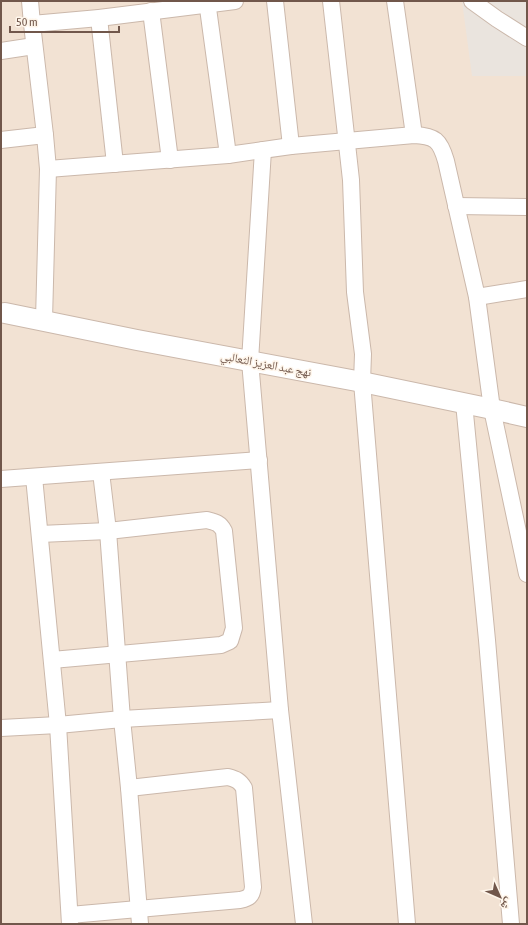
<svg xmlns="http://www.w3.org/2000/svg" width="528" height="925" font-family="'Asap Condensed','Noto Naskh Arabic',sans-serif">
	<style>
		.residential { fill: #f2e2d3 }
		.industrial { fill: #eae4de }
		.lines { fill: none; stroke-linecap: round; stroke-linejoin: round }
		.minor-casing { stroke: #cbb8ab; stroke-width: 18 }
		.tertiary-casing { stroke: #cbb8ab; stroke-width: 22 }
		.minor { stroke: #fff; stroke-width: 16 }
		.tertiary { stroke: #fff; stroke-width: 20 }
		.labels { text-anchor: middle; stroke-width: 3; stroke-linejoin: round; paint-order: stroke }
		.street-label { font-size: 12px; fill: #71574b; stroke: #fef5ea }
	</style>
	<rect width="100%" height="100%" fill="#fbf1e4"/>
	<!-- residential -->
	<polygon class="residential" points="1,1 484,1 527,75 527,924 1,924"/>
	<!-- industrial -->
	<polygon class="industrial" points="462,1 527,1 527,76 472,76"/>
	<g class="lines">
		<defs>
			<g id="minor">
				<polyline points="30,1 32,24 45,135 48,169 44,320"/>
				<polyline points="207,1 228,155"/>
				<polyline points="275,1 291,146"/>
				<polyline points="331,1 351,180 355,292 363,354 362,382 407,924"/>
				<polyline points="395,1 414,135"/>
				<polyline points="472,1 497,19 527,38"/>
				<polyline points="151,11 170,160"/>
				<polyline points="99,18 115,164"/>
				<polyline points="32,24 99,18 235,1"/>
				<polyline points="1,51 34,46"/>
				<polyline points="1,140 45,135"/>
				<polyline points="263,150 250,361 280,710 304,924"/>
				<path d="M 48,169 L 228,155 L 291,146 L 414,135 C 435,136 440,140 446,161 L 477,297 L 492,409 L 527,574"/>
				<polyline points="456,206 527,207"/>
				<polyline points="477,297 527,289"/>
				<polyline points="464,403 487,640 511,924"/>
				<polyline points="101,472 108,531 122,719 129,788 140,924"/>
				<polyline points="34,477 58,725 70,924"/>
				<polyline points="1,479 259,460"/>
				<path d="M 40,534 L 108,531 L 207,520 C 215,522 220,523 224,531 L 234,628 L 230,641 L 221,645 L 52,660"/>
				<polyline points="1,728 58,725 122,719 280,710"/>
				<path d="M 70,915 L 240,900 C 249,898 252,896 253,887 L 244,788 C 240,781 236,779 228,777 L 129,788"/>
			</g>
			<polyline id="tertiary" points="5,313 137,340 362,382 492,409 527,417"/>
		</defs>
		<!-- minor casing -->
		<use href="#minor" class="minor-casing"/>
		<!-- tertiary casing -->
		<use href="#tertiary" class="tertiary-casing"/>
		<!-- minor -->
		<use href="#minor" class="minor"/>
		<!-- tertiary -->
		<use href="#tertiary" class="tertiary"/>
	</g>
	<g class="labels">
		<!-- street labels -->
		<g class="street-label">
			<text transform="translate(266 364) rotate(11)" y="4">نهج عبد العزيز الثعالبي</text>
		</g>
	</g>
	<!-- border -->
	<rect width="528" height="925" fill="none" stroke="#71574b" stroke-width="4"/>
	<!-- north arrow -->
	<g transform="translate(500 897) rotate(135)" stroke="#fef5ea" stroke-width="3" paint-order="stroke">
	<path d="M0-3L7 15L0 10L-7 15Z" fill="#71574b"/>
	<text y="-6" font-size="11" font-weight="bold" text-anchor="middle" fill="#71574b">ش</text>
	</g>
	<!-- scale -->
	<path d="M10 26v6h109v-6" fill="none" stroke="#71574b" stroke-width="2"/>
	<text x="16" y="26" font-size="12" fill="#71574b" stroke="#fef5ea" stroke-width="3" paint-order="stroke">50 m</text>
</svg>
